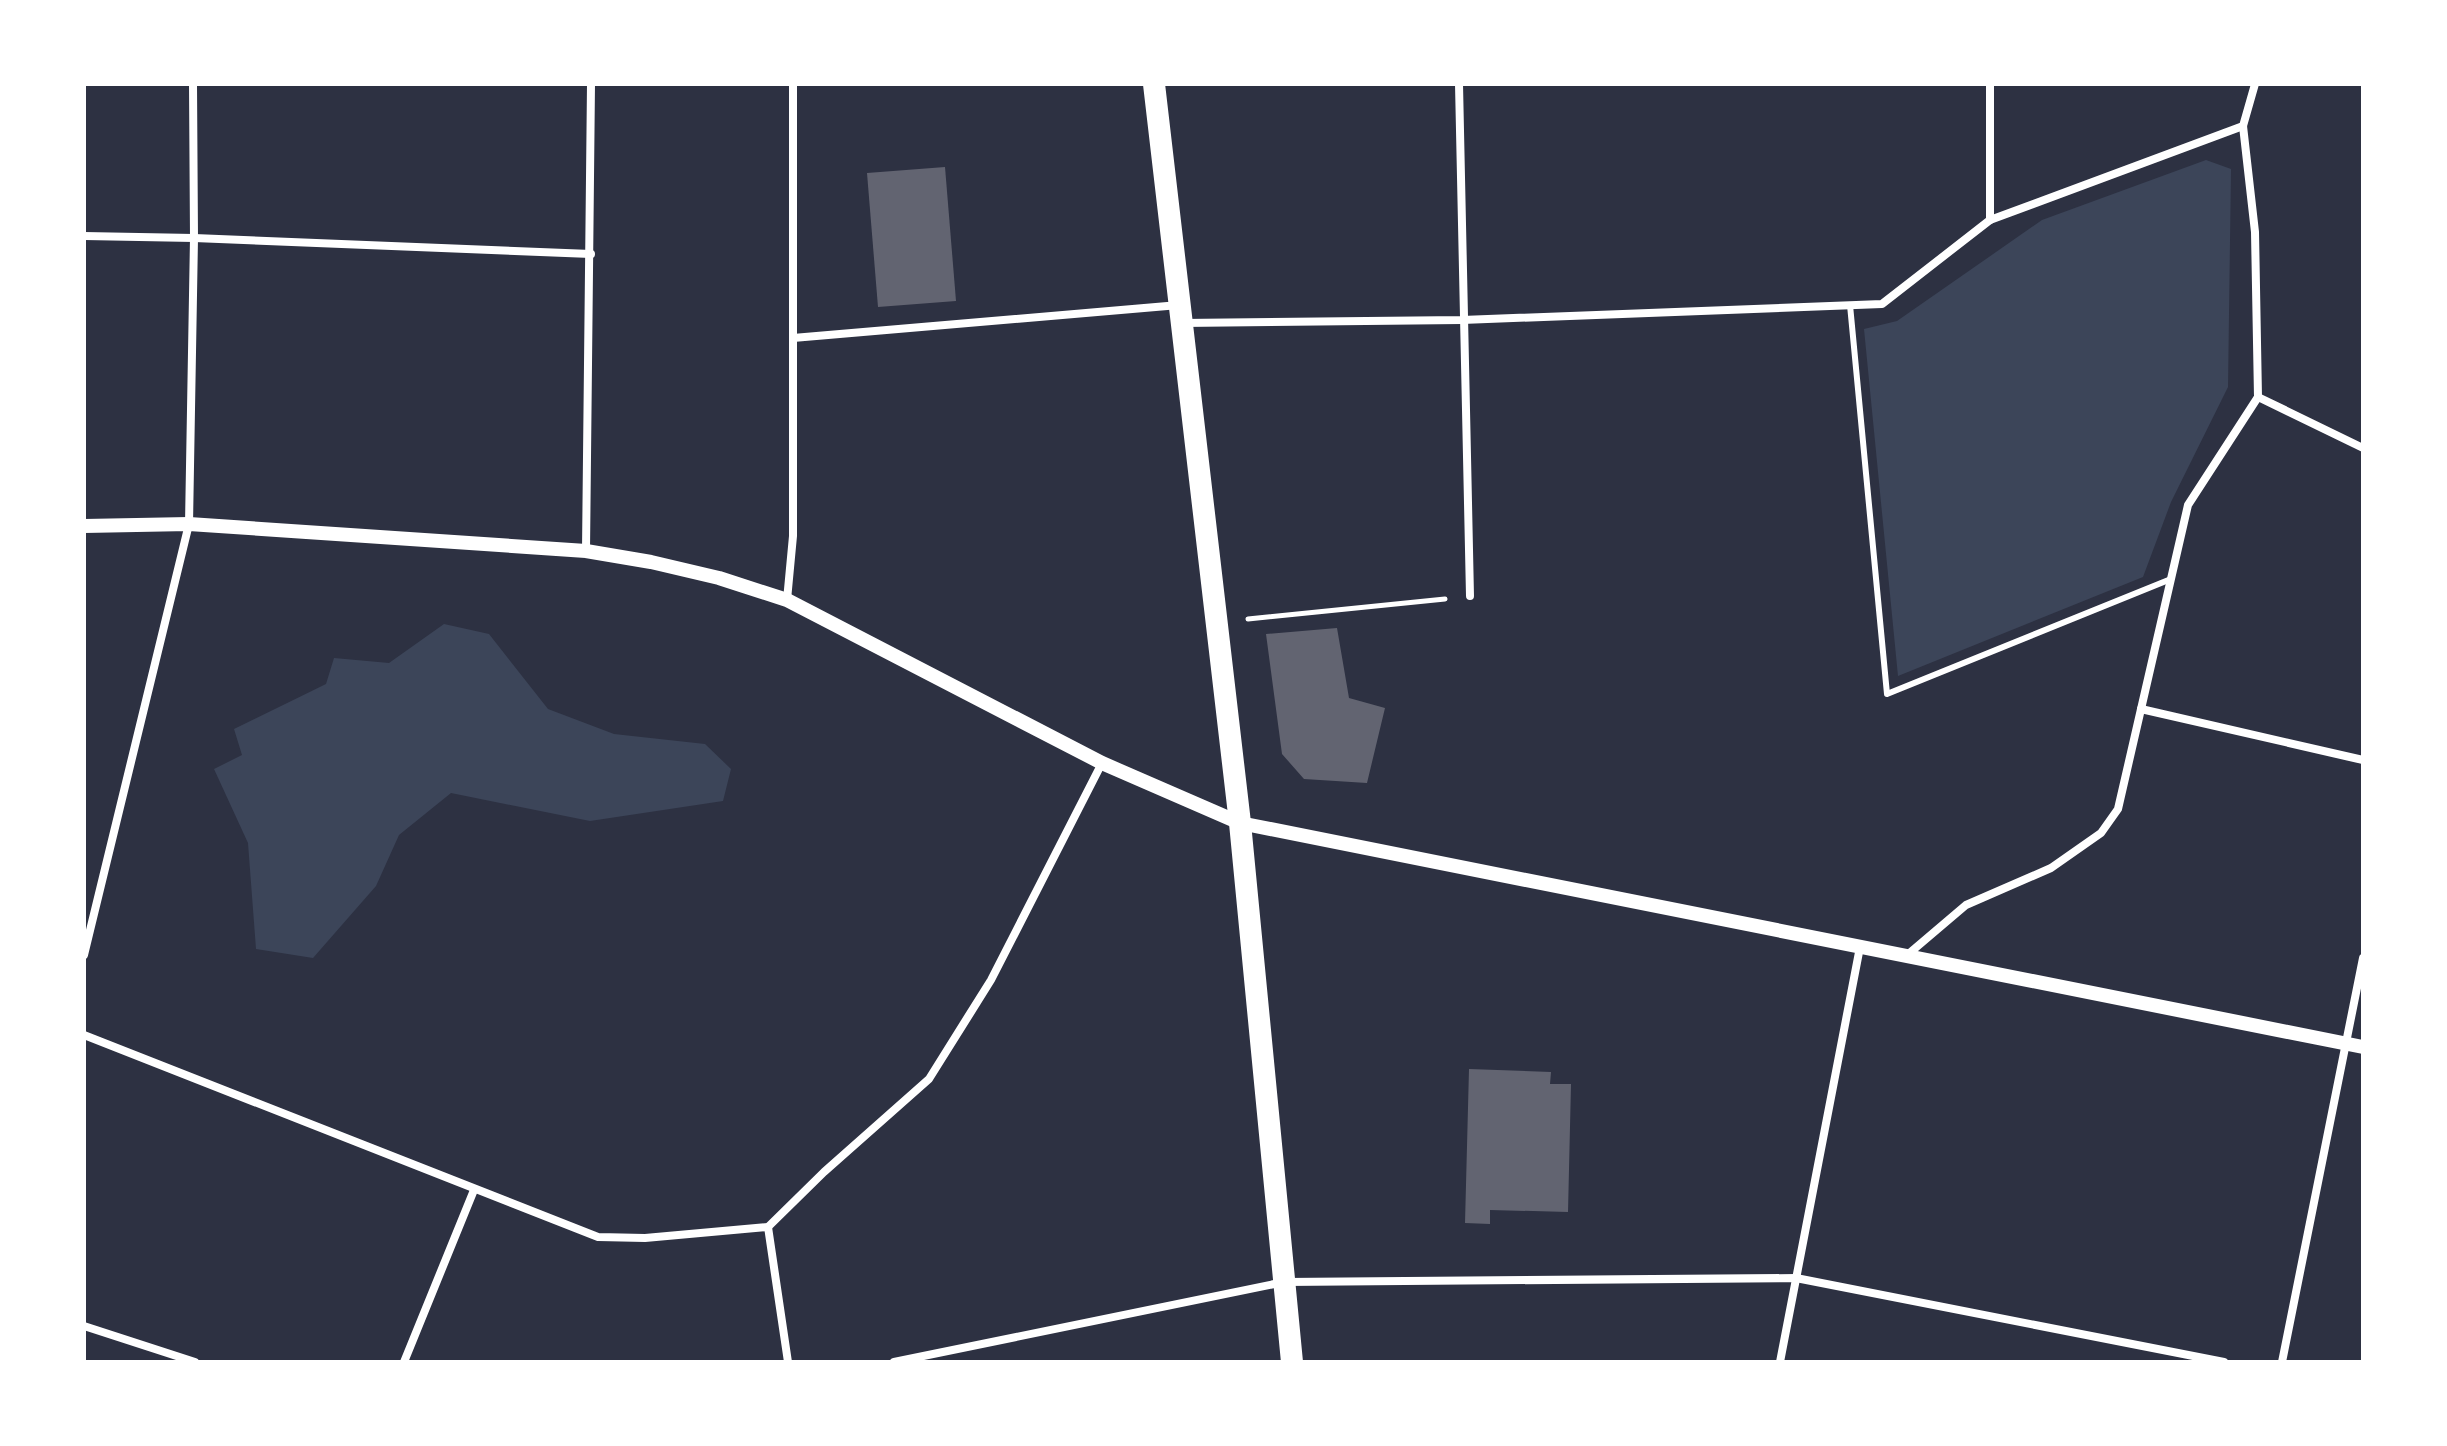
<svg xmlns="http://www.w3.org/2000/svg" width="2447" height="1446" font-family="Figtree,sans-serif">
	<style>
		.green { fill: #3c4559 }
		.building { fill: #626471 }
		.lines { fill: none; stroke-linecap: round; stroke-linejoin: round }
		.path { stroke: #fff; stroke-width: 5 }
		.service { stroke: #fff; stroke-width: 6 }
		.minor { stroke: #fff; stroke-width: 8 }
		.tertiary { stroke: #fff; stroke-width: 14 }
		.trunk { stroke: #fff; stroke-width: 22 }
	</style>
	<rect width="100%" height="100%" fill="#2d3142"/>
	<!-- green -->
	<g class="green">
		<polygon points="2206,160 2231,169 2228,387 2171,502 2143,577 1898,676 1864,329 1897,321 2042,220"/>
		<polygon points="444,624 489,634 548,709 614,734 705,744 731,769 723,801 590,821 451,793 399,835 376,886 313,958 256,949 248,843 214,769 242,755 234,729 326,684 334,658 389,663"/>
	</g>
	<!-- building -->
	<g class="building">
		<polygon points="945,167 956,301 878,307 867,173"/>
		<polygon points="1337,628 1349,698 1385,708 1367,783 1304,779 1282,754 1266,634"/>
		<polygon points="1469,1069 1551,1072 1550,1084 1571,1084 1568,1212 1490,1210 1490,1224 1465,1223"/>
	</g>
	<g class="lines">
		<!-- path -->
		<polyline class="path" points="1248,619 1445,599"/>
		<!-- service -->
		<polyline class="service" points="1850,305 1887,694 2171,579"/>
		<!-- minor -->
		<g class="minor">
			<polyline points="1459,84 1470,596"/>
			<polyline points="1990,220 1990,84"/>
			<polyline points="84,236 194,238 591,254"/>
			<polyline points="1182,323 1462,320 1882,304 1990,220 2243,126"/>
			<polyline points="793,338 1179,305"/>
			<polyline points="2258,397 2363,448"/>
			<polyline points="586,551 591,84"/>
			<polyline points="787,600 793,536 793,84"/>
			<polyline points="2141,709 2363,760"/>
			<polyline points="84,955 189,524 194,238 193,84"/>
			<polyline points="1906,956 1966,905 2051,868 2101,833 2118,809 2188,505 2258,397 2255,232 2243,126 2255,84"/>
			<polyline points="84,1035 598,1237 645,1238 768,1227 824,1172 929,1079 991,980 1102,763"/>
			<polyline points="768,1227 788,1362"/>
			<polyline points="84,1326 195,1362"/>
			<polyline points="404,1362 474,1190"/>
			<polyline points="894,1362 1284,1282 1796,1278 2224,1362"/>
			<polyline points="1780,1362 1860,947"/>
			<polyline points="2282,1362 2363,958"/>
		</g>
		<!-- tertiary -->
		<polyline class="tertiary" points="84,526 189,524 586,551 651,562 719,578 787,600 1102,763 1240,823 2363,1047"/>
		<!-- trunk -->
		<polyline class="trunk" points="1154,84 1240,823 1292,1362"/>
	</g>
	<!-- border -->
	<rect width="2447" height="1446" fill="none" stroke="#ffffff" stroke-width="172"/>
</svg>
